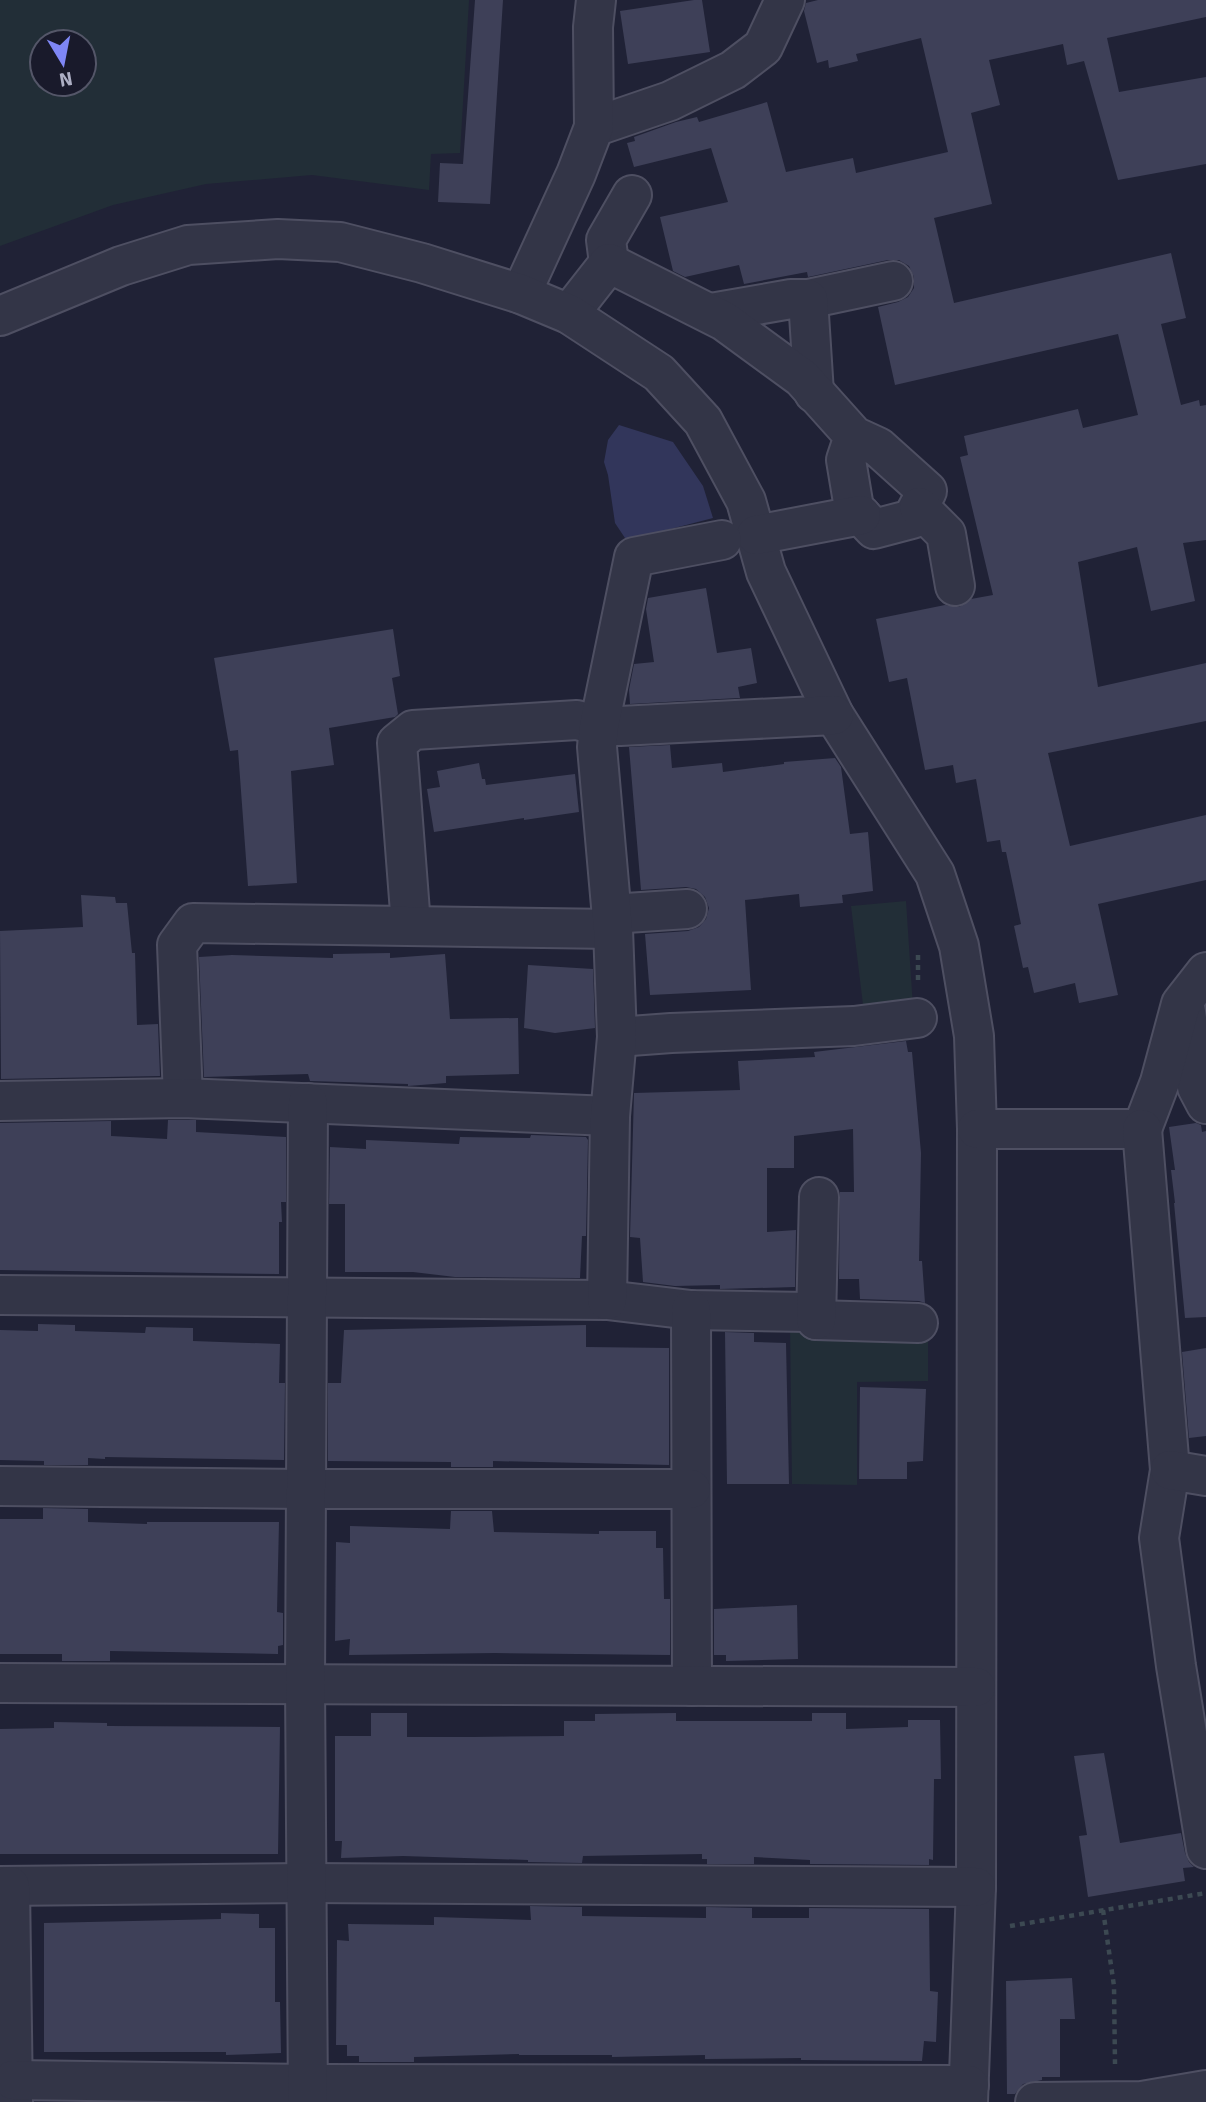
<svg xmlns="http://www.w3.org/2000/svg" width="1206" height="2102" font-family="Signika,sans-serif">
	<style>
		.green { fill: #222e37; fill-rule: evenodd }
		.water { fill: #32365b }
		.building { fill: #3e4058 }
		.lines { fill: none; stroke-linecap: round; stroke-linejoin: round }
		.minor-casing { stroke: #4e4f62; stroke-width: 42 }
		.path { stroke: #3c4952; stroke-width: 4.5; stroke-dasharray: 5 5; stroke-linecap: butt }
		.minor { stroke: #333547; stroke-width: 38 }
	</style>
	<rect width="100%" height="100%" fill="#202236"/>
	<!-- green -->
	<g class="green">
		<path d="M 0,0 L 469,0 L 460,153 L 431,154 L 429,190 L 312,175 L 206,184 L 113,205 L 0,246 ZM 84,42 L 84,84 L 42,84 L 42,42 Z"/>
		<polygon points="906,901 913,1007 864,1013 851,906"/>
		<polygon points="790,1324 928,1328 928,1381 857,1382 857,1485 792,1484"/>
	</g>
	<!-- water -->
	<polygon class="water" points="619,425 673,442 703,486 713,518 632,539 625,538 615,523 608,475 604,462 608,440"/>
	<!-- building -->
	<g class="building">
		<polygon points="475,0 503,0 490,204 438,202 440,163 463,164"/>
		<polygon points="694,0 702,0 710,52 628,64 620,11"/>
		<polygon points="818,0 1206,0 1206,17 1107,38 1119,92 1206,77 1206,164 1118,180 1084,61 1067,65 1063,44 989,60 1000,105 971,113 992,204 934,218 954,303 1171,253 1186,318 1161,324 1181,405 1199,400 1200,406 1206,405 1206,540 1183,543 1195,601 1151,611 1137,547 1078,562 1098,687 1206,663 1206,721 1048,753 1070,846 1206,815 1206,880 1098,904 1118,995 1079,1003 1075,983 1034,993 1028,967 1023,968 1014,926 1021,924 1006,852 1002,852 1000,840 987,842 976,779 956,783 953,765 925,770 907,678 889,682 876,619 945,605 959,607 971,599 993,595 960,457 968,455 964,436 1078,409 1083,428 1138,415 1118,334 895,385 878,307 898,302 908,297 914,288 914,277 909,266 899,260 888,260 808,277 807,272 744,284 739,265 685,277 673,271 660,217 728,202 711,148 634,167 627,143 635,141 634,137 676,122 697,117 699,122 767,102 786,172 853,158 856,173 948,152 921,38 856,54 858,61 829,68 828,60 817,63 804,11 806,3"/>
		<polygon points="706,588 717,653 751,648 757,683 738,687 740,698 738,698 630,704 629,690 634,664 654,662 646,609 648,598"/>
		<polygon points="393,629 400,676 392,678 398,714 395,717 329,728 334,765 291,771 297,883 248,886 238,750 230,751 214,658"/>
		<polygon points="670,745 672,768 722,763 723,772 784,764 784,762 835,758 841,767 850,834 868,832 873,891 842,895 843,903 800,907 799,894 745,900 751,990 650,995 645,934 688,931 699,927 706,919 709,908 705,897 696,889 686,887 641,890 629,747"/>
		<polygon points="479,763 482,779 485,779 486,785 575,774 579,812 524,820 524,818 434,832 427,789 440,787 437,771"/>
		<polygon points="81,895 115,897 116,903 127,903 132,953 135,953 137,1025 158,1024 160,1076 1,1079 0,931 83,927"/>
		<polygon points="390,953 390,958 445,954 450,1019 518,1018 519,1074 446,1076 446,1083 408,1086 408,1084 310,1081 308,1074 204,1077 199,957 232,955 333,958 333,954"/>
		<polygon points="528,965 593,969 595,1028 555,1033 524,1028"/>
		<polygon points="906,1041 908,1052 912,1052 921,1153 919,1261 922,1261 925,1303 919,1301 860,1299 859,1279 839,1279 840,1192 854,1192 853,1129 794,1136 794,1168 767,1168 767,1232 796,1230 795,1287 720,1289 720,1285 675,1286 643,1282 640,1238 630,1237 634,1093 740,1090 738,1061 815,1057 814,1052"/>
		<polygon points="168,1120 196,1120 196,1132 286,1137 286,1202 281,1202 282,1222 279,1222 279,1274 0,1270 0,1123 111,1121 111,1136 167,1139"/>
		<polygon points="1196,1123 1201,1125 1202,1132 1206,1131 1206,1317 1185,1318 1174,1203 1175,1203 1171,1170 1175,1170 1169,1127"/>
		<polygon points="531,1135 586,1137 588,1140 586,1236 582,1236 580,1278 455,1277 413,1272 345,1272 345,1204 329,1204 330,1147 366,1149 366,1140 459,1144 460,1137 530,1138"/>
		<polygon points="38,1324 75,1325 75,1331 145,1333 146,1327 193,1328 193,1341 280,1344 279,1383 285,1383 284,1460 105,1457 105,1459 88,1458 88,1465 44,1465 44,1461 0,1460 0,1330 38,1331"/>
		<polygon points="586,1325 586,1347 669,1348 669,1465 493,1461 493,1467 451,1467 451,1462 328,1461 328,1383 341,1383 344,1330"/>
		<polygon points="725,1332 754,1333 754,1342 786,1343 789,1484 727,1484"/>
		<polygon points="1206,1348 1206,1436 1189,1438 1182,1352"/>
		<polygon points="860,1387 926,1389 923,1461 907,1462 907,1479 859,1479"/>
		<polygon points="43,1508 88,1509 88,1522 147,1524 147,1522 279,1522 277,1612 283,1613 283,1645 278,1646 278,1654 110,1651 110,1661 62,1661 62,1654 0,1654 0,1519 43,1519"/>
		<polygon points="451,1511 492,1511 494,1532 599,1534 599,1531 656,1531 656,1548 663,1548 664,1599 670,1599 670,1655 495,1653 349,1655 350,1639 335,1641 336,1542 350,1543 350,1526 450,1529"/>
		<polygon points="797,1605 798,1659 726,1661 726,1655 714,1655 714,1609"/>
		<polygon points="371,1713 407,1713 407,1737 473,1737 564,1736 564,1721 595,1721 595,1714 676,1713 676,1721 812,1721 812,1713 846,1713 846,1729 908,1727 908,1720 940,1720 941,1779 934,1779 933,1860 929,1859 929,1865 810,1864 810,1860 754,1857 754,1864 707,1864 707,1859 702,1859 702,1854 583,1856 582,1863 528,1862 528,1860 403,1856 341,1858 342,1841 335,1841 335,1736 371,1736"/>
		<polygon points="54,1722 107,1723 107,1726 280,1727 278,1854 0,1854 0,1729 54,1728"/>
		<polygon points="1104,1753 1120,1843 1181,1833 1185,1853 1189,1862 1194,1867 1183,1868 1185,1881 1088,1897 1079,1836 1087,1835 1074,1756"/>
		<polygon points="530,1906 582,1907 582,1916 706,1918 706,1907 752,1908 752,1918 809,1918 809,1908 929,1909 930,1991 938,1992 936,2042 924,2041 922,2061 801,2060 801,2058 705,2059 705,2055 612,2057 612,2055 519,2055 519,2054 414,2057 414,2062 359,2062 359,2056 347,2056 347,2045 336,2045 337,1940 349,1941 348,1924 434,1925 434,1917 531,1920"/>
		<polygon points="221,1913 259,1914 259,1928 275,1928 275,2002 280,2002 281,2053 226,2055 226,2052 44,2052 44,1923 221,1919"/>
		<polygon points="1072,1978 1075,2019 1060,2019 1060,2077 1042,2077 1042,2080 1023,2084 1015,2094 1007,2094 1006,1981"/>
	</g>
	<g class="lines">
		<defs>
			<g id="minor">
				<polyline points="594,127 670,101 733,70 763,47 785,0"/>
				<polyline points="609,263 606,240 632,195"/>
				<polyline points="521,294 576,174 594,127 593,27 596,0"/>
				<polyline points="808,299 893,281"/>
				<polyline points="711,313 791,299 808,299 814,393"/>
				<polyline points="569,314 609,263 724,321 802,378 854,436 846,460 854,508 874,529 912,519 927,491 878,447 854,436"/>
				<polyline points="0,316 121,266 188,245 278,239 340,242 422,263 521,294 569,314 659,373 703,421 746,501 766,572 834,715 935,874 959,946 974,1036 977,1129 976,1887 968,2102"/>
				<polyline points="919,507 946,534 955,586"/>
				<polyline points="756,535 861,515"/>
				<polyline points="611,914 687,909"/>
				<polyline points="411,925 397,743 413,730 577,720 599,726 620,726 834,715"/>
				<polyline points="1186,1012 1197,1087 1206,1104"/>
				<polyline points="617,1037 671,1033 854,1026 917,1018"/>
				<polyline points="183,1098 177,945 193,923 613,929"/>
				<polyline points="0,1101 183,1098 610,1116"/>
				<polyline points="977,1129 1142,1129 1160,1082 1181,1004 1206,972"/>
				<polyline points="1142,1129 1170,1470 1159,1538 1176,1666 1206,1849"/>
				<polyline points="0,1295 607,1300 691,1310 809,1312 816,1320 918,1323"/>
				<polyline points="607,1300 610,1116 617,1037 613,929 597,747 599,726 634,557 722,540"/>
				<polyline points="691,1310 692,1686"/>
				<polyline points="816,1320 819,1197"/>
				<polyline points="1170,1470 1206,1476"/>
				<polyline points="0,1486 306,1489 691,1489"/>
				<polyline points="0,1683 976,1687"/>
				<polyline points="0,1886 307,1883 976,1887"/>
				<polyline points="10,1886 13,2102"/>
				<polyline points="13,2080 309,2084 969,2085"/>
				<polyline points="308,2102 305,1683 308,1103"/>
				<polyline points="1035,2102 1142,2101 1206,2090"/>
			</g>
		</defs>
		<!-- minor casing -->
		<use href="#minor" class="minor-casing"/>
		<!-- path -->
		<g class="path">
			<polyline points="918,980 918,950"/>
			<polyline points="1103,1910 1114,1986 1115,2064"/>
			<polyline points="1010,1926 1206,1893"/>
		</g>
		<!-- minor -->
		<use href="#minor" class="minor"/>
	</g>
	<!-- north arrow -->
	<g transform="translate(63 63) rotate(170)"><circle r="33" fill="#191a2b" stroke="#545668" stroke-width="2"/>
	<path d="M0-5L12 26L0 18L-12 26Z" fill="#7f87f6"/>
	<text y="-10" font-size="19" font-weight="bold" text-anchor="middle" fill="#adafc4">N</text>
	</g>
</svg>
